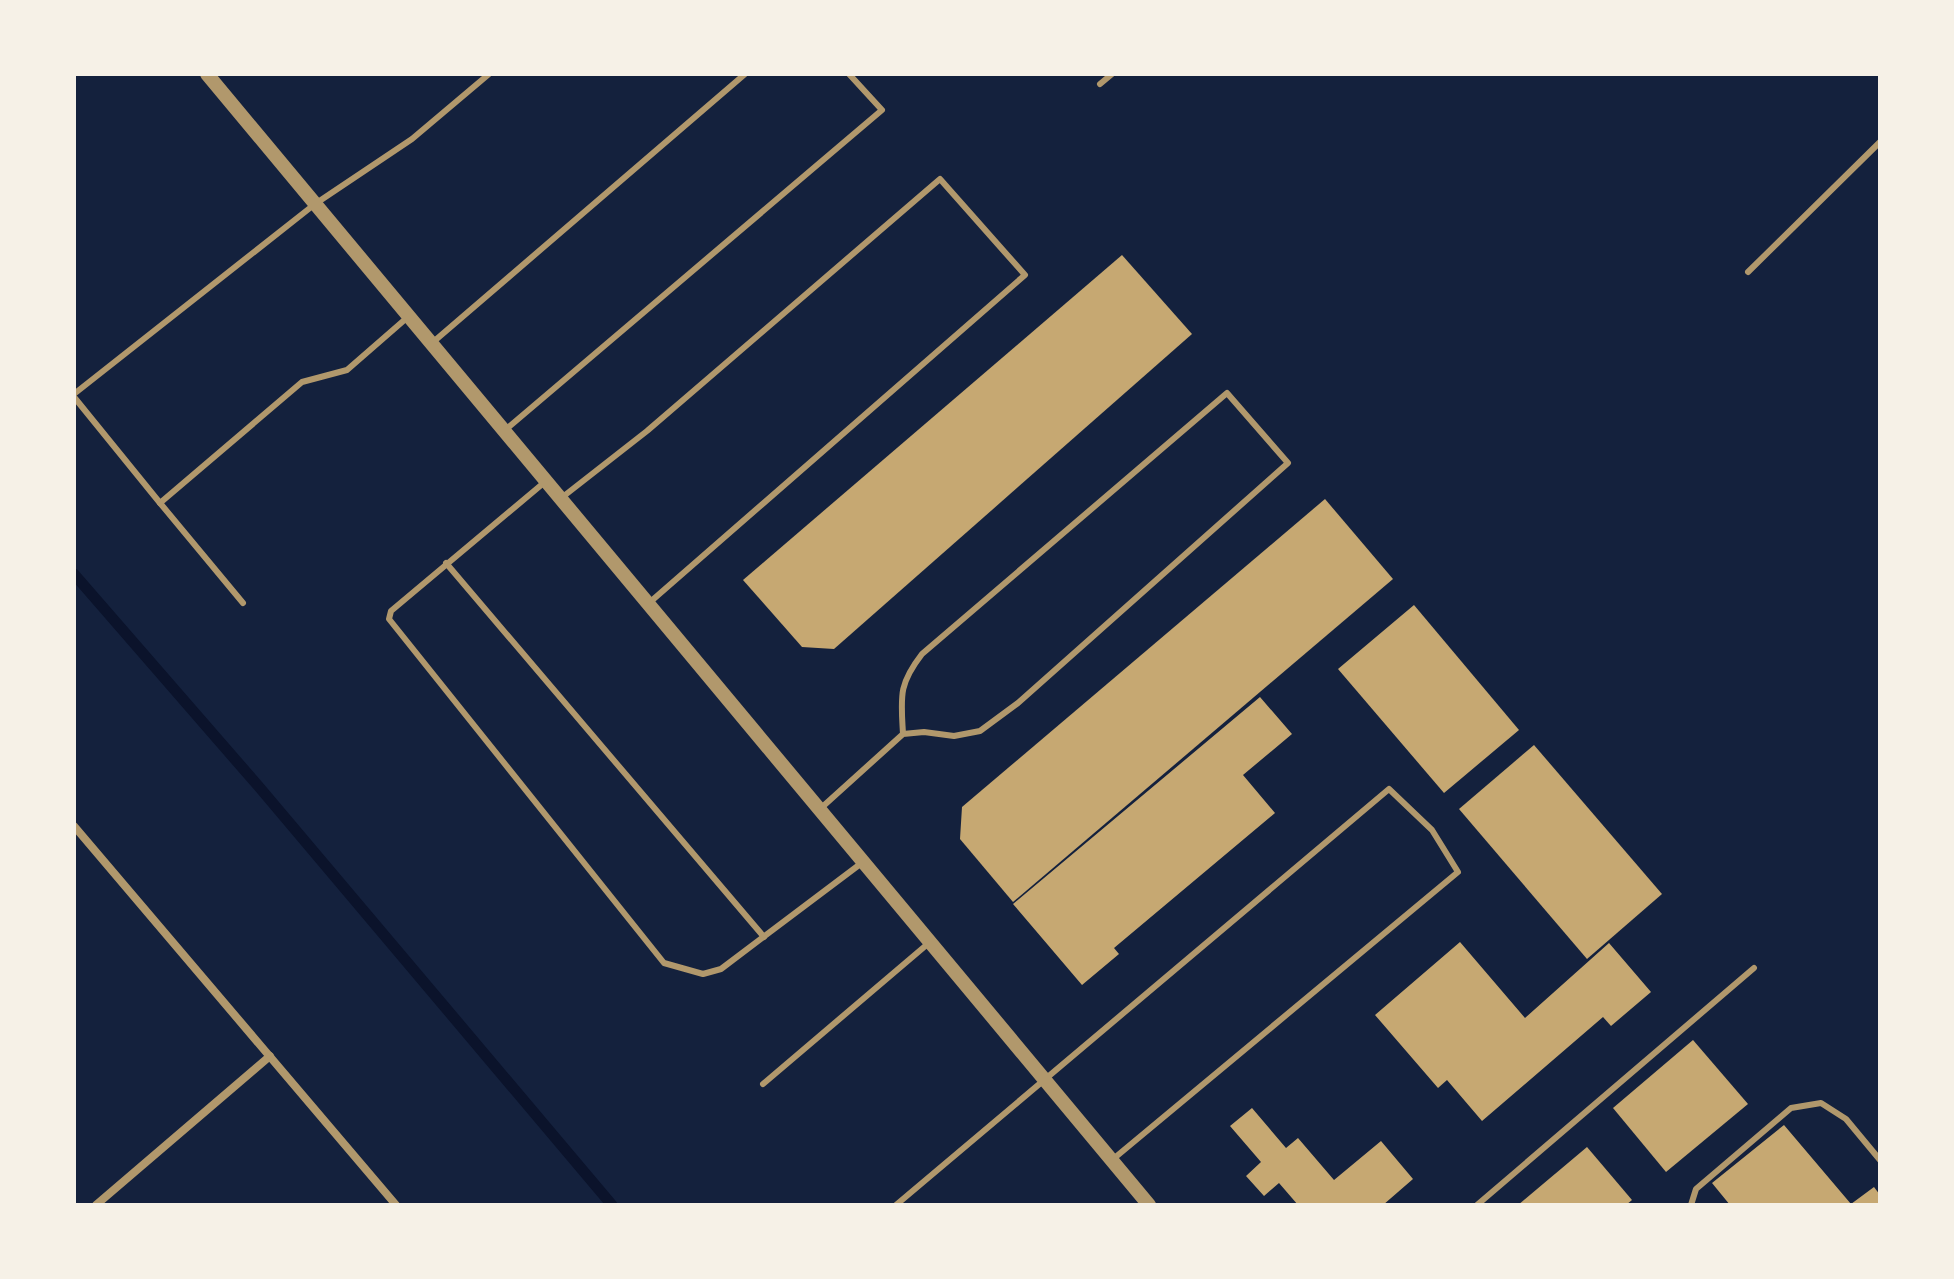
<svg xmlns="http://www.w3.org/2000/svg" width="1954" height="1279" font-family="'Nunito Sans',sans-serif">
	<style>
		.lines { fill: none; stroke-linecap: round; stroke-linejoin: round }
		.stream { stroke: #0b132b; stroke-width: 11 }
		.building { fill: #c6a872 }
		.service { stroke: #b1986c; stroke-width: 6 }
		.minor { stroke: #b1986c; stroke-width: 8 }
		.tertiary { stroke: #b1986c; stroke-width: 14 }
	</style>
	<rect width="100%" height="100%" fill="#14213d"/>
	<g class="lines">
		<!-- stream -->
		<polyline class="stream" points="74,574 260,788 612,1205"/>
	</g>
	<!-- building -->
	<g class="building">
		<polygon points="1122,255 1192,334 834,649 802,647 743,580"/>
		<polygon points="1325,499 1393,579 1013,902 960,839 962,807"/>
		<polygon points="1414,605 1519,730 1444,793 1338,669"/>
		<polygon points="1260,697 1292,734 1243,775 1275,813 1114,948 1119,954 1082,985 1013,904"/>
		<polygon points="1534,745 1662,894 1587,959 1459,809"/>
		<polygon points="1460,942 1525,1018 1609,943 1651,992 1611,1026 1603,1017 1482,1121 1447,1080 1438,1088 1375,1015"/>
		<polygon points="1693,1040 1748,1104 1666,1172 1613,1108"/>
		<polygon points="1252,1108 1286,1148 1298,1138 1334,1180 1381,1141 1413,1179 1383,1205 1298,1205 1279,1183 1264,1196 1246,1176 1261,1162 1230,1126"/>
		<polygon points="1784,1125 1851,1204 1874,1187 1880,1195 1880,1205 1730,1205 1712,1183"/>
		<polygon points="1587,1147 1632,1200 1626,1205 1518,1205"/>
	</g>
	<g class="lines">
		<!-- service -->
		<g class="service">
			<polyline points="1100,84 1112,74"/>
			<polyline points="1748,272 1880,142"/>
			<polyline points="432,343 745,74"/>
			<polyline points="74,394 315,204 412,139 489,74"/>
			<polyline points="74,397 160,503 302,382 347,370 409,316"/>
			<polyline points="504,431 882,110 849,74"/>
			<polyline points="546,481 391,611 389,619 664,963 703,974 721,969 863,862"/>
			<polyline points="560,499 647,431 940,179 1025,275 649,603"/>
			<polyline points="160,503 243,603"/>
			<polyline points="446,563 764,937"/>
			<path d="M 820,809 L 903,734 L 924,732 L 954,736 L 980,731 L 1018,703 L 1288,463 L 1227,393 L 922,654 C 898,685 901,697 903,734"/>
			<polyline points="763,1084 930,942"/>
			<polyline points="896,1205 1389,789 1432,830 1458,872 1112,1160"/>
			<polyline points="1477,1205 1754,968"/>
			<polyline points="1691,1205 1696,1189 1791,1108 1821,1103 1846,1119 1880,1160"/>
		</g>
		<!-- minor -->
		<g class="minor">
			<polyline points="74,826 396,1205"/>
			<polyline points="96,1205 270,1056"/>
		</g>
		<!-- tertiary -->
		<polyline class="tertiary" points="207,74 1149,1205"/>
	</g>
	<!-- border -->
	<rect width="1954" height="1279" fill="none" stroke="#f6f1e7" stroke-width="152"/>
</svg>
